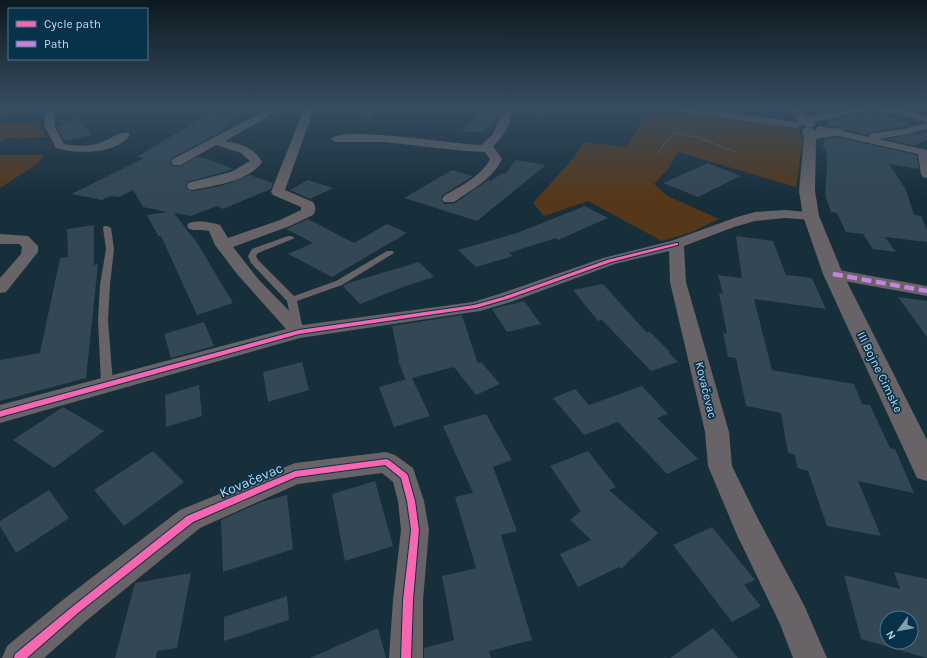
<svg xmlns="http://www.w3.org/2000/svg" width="927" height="658" font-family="Karla,sans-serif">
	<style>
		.green { fill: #563719 }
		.building { fill: #334754; fill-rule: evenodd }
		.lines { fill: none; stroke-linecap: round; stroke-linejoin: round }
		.path { stroke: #676a70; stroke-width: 1.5; stroke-dasharray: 1 1; stroke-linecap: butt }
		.service { fill: #686367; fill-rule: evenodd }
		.minor { fill: #686367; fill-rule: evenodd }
		.tertiary { fill: #686367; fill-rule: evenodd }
		.quiet { stroke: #c483df; stroke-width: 4.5; stroke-dasharray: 10 4.5; stroke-linecap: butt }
		.cycleway-casing { stroke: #08324a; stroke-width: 2 }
		.cycleway { fill: #f766af; fill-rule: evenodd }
		.labels { text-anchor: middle; stroke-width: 3.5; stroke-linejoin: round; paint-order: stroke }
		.street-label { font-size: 12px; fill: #bfdaed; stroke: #08324a }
		.near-street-label { font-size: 14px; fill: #bfdaed; stroke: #08324a }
	</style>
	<rect width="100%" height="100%" fill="#172e3b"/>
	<!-- green -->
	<g class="green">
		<polygon points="652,107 766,121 799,130 803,139 796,187 678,152 668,169 654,184 668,196 719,219 692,232 662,241 588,201 544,216 533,203 575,156 583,142 626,147"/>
		<polygon points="0,123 37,123 46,137 6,138 0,142"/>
		<polygon points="0,155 44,155 37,164 0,188"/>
	</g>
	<!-- building -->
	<g class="building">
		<polygon points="484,107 500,109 500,113 483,133 461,131"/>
		<polygon points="210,113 235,114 217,134 172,158 170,163 173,166 181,166 197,157 208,159 234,169 188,182 186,186 187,189 193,191 221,186 250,175 273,183 271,189 223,209 217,206 191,216 174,213 198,244 233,303 197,315 161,236 158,236 147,215 167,212 143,207 133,190 119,197 110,196 102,200 71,194 144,158 137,157"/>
		<polygon points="880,113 891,115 888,116 913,125 874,132 870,133 868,135 844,130 838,127 827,126 828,121 861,114"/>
		<polygon points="78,118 92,135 65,141 57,128"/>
		<polygon points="927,131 927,140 916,144 916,146 886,139"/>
		<polygon points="837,137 917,155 919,169 889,164 906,190 914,215 921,216 927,229 927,242 885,237 896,252 873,249 863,234 846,232 837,213 831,212 825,195 827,168 826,149 823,149 824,139"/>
		<polygon points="516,160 546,165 477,221 404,198 452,170 473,176 443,195 441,198 444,204 455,203 488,180 491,181 502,173 505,174"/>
		<polygon points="708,163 740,176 698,197 663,183"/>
		<polygon points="308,180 333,188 310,199 290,190"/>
		<polygon points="585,206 608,218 558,240 556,238 509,253 513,256 476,267 458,250 517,233"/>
		<polygon points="308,219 354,243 387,224 407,233 332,277 288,254 313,243 286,229"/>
		<polygon points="94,225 94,265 98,264 86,378 0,401 0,360 40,353 60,258 68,257 67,229"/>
		<polygon points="736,236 773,241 786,275 812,278 826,309 754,299 772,370 854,384 862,404 870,405 890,448 895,449 914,493 858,481 881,536 827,526 808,471 797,468 795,455 788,453 781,413 746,406 736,358 728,357 723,333 727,334 719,293 723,294 718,275 742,278"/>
		<polygon points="419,262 434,277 403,287 360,304 343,286 348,283"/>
		<polygon points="603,284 647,333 650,332 670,352 668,352 678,362 651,371 602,320 598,321 573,290"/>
		<polygon points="898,297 927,301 927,337"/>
		<polygon points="524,301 541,324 507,332 492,309"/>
		<polygon points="462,315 478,364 481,362 500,384 476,395 454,367 412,378 430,416 394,427 379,387 407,379 405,379 398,360 399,360 392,326"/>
		<polygon points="204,322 214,346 171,358 164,334"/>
		<polygon points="302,362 309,390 268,402 263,372"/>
		<polygon points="199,385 202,416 166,427 165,395"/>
		<polygon points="642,386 668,414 657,418 698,459 667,474 618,422 584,435 553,398 575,389 589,405"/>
		<polygon points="63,407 104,431 54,468 13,440"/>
		<polygon points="486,414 512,460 493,467 517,531 501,535 532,640 489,651 491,658 424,658 424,648 454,640 442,576 476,568 455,497 473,493 443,426"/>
		<polygon points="153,451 184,482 124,526 94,490"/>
		<polygon points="588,451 616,487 609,490 658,533 621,569 619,567 578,587 560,554 591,540 570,520 581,511 550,466"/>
		<polygon points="375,481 393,546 345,561 332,494"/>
		<polygon points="49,490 69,518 16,553 0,526 0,521"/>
		<polygon points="287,495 293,549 223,572 221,520 261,502"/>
		<polygon points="712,527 755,580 744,585 761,606 732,622 673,545"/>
		<path d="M 894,572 L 927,579 L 927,658 L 861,639 L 844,575 L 900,589 ZM 887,618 L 911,618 L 911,642 L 887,642 Z"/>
		<polygon points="191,573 177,648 157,651 156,658 115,658 135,583"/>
		<polygon points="287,596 289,620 224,641 224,617"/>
		<polygon points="378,628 386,658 310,658"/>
		<polygon points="713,628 738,658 670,658"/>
	</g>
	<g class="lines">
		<!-- path -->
		<g class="path">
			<polyline points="673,133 698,137 735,152"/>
			<polyline points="657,153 683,123"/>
		</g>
		<!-- service -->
		<g class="service">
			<polygon points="543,106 548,106 542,115 538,115 537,114"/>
			<polygon points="104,226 107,226 111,228 114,249 110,285 108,320 113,384 111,387 103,387 101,384 98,320 100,285 106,249 103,228"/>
			<polygon points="288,236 291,236 295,238 258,253 256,256 258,260 294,296 336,281 387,251 393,251 394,253 342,285 297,301 303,330 298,333 293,330 287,301 251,263 248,256 252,249"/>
		</g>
		<!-- minor -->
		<g class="minor">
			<polygon points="8,106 22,106 20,108 0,115 0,109"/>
			<path d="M 46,106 L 56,106 L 54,125 L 64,144 C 76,146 88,147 99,143 C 109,141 119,130 129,133 L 130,135 C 115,155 77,154 56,148 L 44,125 Z"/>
			<path d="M 274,106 L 286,106 L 225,141 C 240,144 254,147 262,162 C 248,182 215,185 193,190 L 188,189 L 187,186 L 188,183 L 231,172 L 250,161 L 241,153 L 216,145 L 181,165 L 173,165 L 171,162 L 173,159 Z"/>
			<path d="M 305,106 L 315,106 L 285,190 L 313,202 C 316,206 316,211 313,215 L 290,226 L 233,247 L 259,280 L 303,325 L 473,302 L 499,294 L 603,258 L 671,241 L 737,217 L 755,212 L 786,210 L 816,213 L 818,216 L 816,219 L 811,220 L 786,218 L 755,221 L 734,227 L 684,246 L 686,282 L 729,432 L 732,466 L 757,517 L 804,605 L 827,658 L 793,658 L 780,624 L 737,535 L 708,466 L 705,432 L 670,282 L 669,251 L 615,264 L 511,302 L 480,311 L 300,338 L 0,423 L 0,405 L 286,329 L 237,274 L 215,245 L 209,231 C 202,229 196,231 189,229 L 187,226 L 189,223 C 200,220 209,222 220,225 L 228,238 L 280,220 L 301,210 L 301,207 L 273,195 L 271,192 Z"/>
			<polygon points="363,106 373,106 374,109 371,115 365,115"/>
			<path d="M 501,106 L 511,106 C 513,121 504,136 493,146 L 502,159 C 493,179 471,190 454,202 L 444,202 L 442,199 L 444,196 C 460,186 482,176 490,159 L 485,152 L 466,151 L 383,142 L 336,142 L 331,139 C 341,125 458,145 481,145 L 493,134 L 502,113 Z"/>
			<polygon points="653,106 679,106 797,122 802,125 797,128 658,109"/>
			<path d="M 862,106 L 891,106 L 927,116 L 927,122 C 899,115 880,107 850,114 C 839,116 804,127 796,118 L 801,115 L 819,115 Z"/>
			<polygon points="927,123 927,129 903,135 878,139 927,150 927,178 923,177 921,174 918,154 820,132 815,129 820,126 869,137 870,134 874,133 903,129"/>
			<polygon points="0,234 28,236 38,246 38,252 6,292 0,293 0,278 21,254 22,247 19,244 0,244"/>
			<polygon points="833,269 927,286 927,296 827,278 825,274 827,270"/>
			<polygon points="386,452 395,455 413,468 424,501 429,530 423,600 423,658 389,658 393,600 401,530 398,501 393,482 382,473 298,484 200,528 86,621 44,658 2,658 7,646 64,599 180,510 295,463"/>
		</g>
		<!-- tertiary -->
		<polygon class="tertiary" points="787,106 798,106 806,118 816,124 811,127 815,131 838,128 842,129 844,132 842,135 816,139 815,191 819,216 843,274 927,440 927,481 917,478 823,274 803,216 799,191 804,137 802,130 807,127 798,122"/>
		<!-- quiet -->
		<polyline class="quiet" points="833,274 927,291"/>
		<defs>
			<g id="cycleway">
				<polygon points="676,243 678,243 678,245 611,262 507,299 476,308 299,334 0,417 0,411 299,330 474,305 503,297 607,260"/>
				<polygon points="386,459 389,460 407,474 408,476 415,501 419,530 413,600 411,658 401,658 403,600 411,530 407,501 401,478 385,465 296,477 193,522 78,613 27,658 14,658 15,654 72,607 187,516 295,471"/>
			</g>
		</defs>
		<!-- cycleway casing -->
		<use href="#cycleway" class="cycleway-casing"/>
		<!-- cycleway -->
		<use href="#cycleway" class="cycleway"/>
	</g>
	<!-- sky -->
	<linearGradient id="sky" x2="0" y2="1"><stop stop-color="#0d1920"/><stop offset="0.54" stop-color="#364c60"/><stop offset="1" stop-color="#364c60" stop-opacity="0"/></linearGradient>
	<rect width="927" height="198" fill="url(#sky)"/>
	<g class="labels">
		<!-- street labels -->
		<g class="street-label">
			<text transform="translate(880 372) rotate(64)" y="4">III Bojne Cimske</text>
			<text transform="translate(706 390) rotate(76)" y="4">Kovačevac</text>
		</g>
		<!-- near-street labels -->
		<g class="near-street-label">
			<text transform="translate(251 480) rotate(-23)" y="5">Kovačevac</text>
		</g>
	</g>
	<!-- legend -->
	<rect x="8" y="8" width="140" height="52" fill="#08324a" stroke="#51758b"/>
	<rect x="16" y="21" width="20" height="6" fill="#f766af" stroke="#51758b"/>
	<text x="44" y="28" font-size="12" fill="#bfdaed">Cycle path</text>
	<rect x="16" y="41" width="20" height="6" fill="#c483df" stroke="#51758b"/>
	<text x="44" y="48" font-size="12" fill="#bfdaed">Path</text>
	<!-- north arrow -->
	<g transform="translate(899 630) rotate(238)"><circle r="19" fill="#08324a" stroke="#51758b"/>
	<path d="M0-3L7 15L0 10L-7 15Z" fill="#849eaf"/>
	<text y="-6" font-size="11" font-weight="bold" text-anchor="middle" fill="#bfdaed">N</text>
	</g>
</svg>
